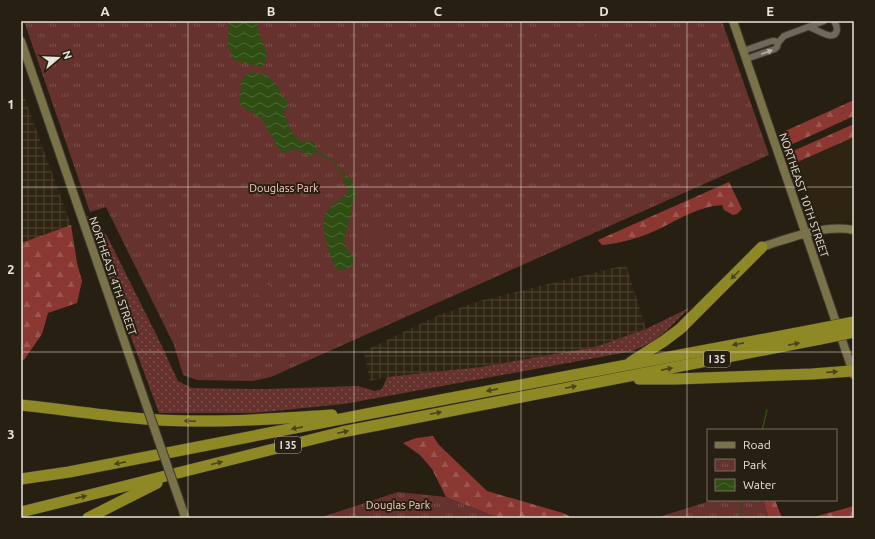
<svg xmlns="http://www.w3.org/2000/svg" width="875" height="539" font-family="Ubuntu,sans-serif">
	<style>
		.built { fill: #2f2411 }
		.industrial { fill: url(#industrial-grid) }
		.grass { fill: url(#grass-dots) }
		.forest { fill: url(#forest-firs) }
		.park { fill: url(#park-tufts) }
		.pitch { fill: #66322d }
		.water { fill: url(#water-waves) }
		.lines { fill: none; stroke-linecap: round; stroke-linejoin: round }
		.stream { stroke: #304e13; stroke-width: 1.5 }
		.street-casing { stroke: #403931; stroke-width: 8 }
		.secondary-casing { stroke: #403931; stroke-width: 10 }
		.highway-casing { stroke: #403931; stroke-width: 12 }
		.street { stroke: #716859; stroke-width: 6 }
		.secondary { stroke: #7a7249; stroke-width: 8 }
		.highway { stroke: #8e8925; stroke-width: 11 }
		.secondary-bridge-casing { stroke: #403931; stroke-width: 10; stroke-linecap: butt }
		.highway-bridge-casing { stroke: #403931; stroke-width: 12; stroke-linecap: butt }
		.secondary-bridge { stroke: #7a7249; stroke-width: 8 }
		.highway-bridge { stroke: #8e8925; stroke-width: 11 }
		.oneway { fill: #b9b2a8 }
		.oneway2 { fill: #4b4419 }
		.grid { fill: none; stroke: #e9e4dc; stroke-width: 1; stroke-opacity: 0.55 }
		.labels { text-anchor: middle; stroke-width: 4; stroke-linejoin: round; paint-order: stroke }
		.shield { fill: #271f12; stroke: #afa99f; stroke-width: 1 }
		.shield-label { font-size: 10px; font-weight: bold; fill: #e9e4dc }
		.park-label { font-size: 11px; fill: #fdcbc4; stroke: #271f12 }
		.street-label { font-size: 11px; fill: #e9e4dc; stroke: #271f12 }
		.neatline { fill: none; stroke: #e9e4dc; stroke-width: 1.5 }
		.grid-label { font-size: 13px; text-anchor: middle; font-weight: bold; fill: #e9e4dc }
	</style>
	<defs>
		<pattern id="industrial-grid" width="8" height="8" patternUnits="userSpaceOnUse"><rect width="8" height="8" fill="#2f2411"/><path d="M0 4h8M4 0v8" fill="none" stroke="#4d4433"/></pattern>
		<pattern id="grass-dots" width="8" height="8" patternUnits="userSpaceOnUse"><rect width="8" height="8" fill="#66322d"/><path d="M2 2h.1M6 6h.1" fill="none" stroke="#7c504b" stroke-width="1.8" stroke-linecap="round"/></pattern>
		<pattern id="forest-firs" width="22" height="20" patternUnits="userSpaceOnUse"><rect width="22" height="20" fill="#8c3832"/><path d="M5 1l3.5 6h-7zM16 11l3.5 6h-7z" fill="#9c554f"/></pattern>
		<pattern id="park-tufts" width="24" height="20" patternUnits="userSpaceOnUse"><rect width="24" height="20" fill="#66322d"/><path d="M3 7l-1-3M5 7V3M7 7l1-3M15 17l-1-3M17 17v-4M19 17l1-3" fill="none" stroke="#7c504b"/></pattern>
		<pattern id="water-waves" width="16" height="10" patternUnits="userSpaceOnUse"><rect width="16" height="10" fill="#304e13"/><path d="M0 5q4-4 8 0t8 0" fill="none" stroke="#4e6735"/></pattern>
	</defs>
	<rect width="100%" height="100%" fill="#271f12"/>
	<!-- built -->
	<polygon class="built" points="854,137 854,222 847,221 813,225 793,164"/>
	<!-- industrial -->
	<g class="industrial">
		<polygon points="21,88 71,225 21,243"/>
		<polygon points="626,265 646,329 595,347 481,367 387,377 370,381 364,351 439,315 483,300"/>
	</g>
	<!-- grass -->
	<polygon class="grass" points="86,215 97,224 107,236 158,338 178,381 192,388 265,389 358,386 375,391 382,389 387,377 481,367 595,347 646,329 689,308 666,331 652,342 633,351 344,404 254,413 159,413"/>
	<!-- forest -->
	<g class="forest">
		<polygon points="854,100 854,116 797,142 790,145 787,144 783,132"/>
		<polygon points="854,124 854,137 793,164 792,158 793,151"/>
		<path d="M 729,182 L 742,209 L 737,214 L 733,215 L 724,210 L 722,205 C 698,207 683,217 661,228 C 645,236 620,244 602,245 L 598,240 Z"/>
		<polygon points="71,225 77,263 82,281 77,303 48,313 42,334 24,360 21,359 21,243"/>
		<polygon points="433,436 439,445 487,491 563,513 574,518 498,518 446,497 432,469 420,455 403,443 416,438"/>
		<polygon points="749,500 775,500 782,518 746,518"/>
		<polygon points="854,506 854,518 810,518"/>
	</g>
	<!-- park -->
	<g class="park">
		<polygon points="24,21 722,21 769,155 271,377 253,381 197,380 183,375 174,345 106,207 90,212"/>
		<polygon points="398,492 446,497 498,518 319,518"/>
		<polygon points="713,500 764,500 769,518 656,518"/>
	</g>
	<!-- pitch -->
	<g class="pitch">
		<polygon points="584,25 590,26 594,33 594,40 590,43 586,42 581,29"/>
		<polygon points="718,85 720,85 730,95 730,99 727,102 721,101 714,92 715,87"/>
		<path d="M 319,174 C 324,174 332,182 334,187 L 332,191 C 322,194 317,190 313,180 L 316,175 Z"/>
		<polygon points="376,229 381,232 381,237 378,241 364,244 360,242 361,236"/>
		<polygon points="259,280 265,284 270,286 272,290 271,293 266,297 261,297 256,293 254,290 256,281"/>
	</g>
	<!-- water -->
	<g class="water">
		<path d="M 229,21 L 257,21 C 258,25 258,30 259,34 C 264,47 271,53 263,67 L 246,64 L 233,59 L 228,46 Z"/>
		<path d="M 252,72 L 267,75 L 280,89 L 279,92 C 282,97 287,99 289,105 L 285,109 L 284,112 C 288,121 291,138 302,141 C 305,142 309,141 312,141 L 317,147 L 313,155 L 309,155 L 295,149 L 283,153 L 278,147 L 261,118 L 245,109 L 240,104 L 240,95 L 241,83 L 244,76 Z"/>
		<path d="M 345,175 L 347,176 L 352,181 L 356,197 L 352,203 C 354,217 343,230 345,244 C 346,249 357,258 353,264 C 348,270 343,271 336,270 C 331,257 321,232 324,218 C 326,205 347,198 348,191 C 348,187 344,183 343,179 Z"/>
	</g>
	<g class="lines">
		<!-- stream -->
		<g class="stream">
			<polyline points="316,151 332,160 345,175"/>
			<polyline points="762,430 767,410"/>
			<polyline points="739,518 741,512 741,500"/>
		</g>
		<defs>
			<g id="street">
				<path d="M 809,27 C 817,29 834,43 837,30 C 837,26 836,24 834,21"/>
				<polyline points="778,43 784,36 824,21"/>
				<polyline points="743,51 772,41 775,41 778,43 777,47 775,49 746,59"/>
			</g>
			<g id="secondary">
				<polyline points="733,21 854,375"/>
				<polyline points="21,41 140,387"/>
				<path d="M 762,247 C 790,238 825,224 854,230"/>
				<polyline points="183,511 185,518"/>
			</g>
			<g id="highway">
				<polyline points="631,362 664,341 680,329 762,247"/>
				<polyline points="639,379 676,379 812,374 852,371"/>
				<path d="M 21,405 C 78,411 136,421 193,421 C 240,422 286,418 332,415"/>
				<polyline points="21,479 69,472 377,412 818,329"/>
				<polyline points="21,512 342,432 820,339"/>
				<polyline points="88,518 157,483"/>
			</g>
		</defs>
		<!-- street casing -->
		<use href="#street" class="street-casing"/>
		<!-- secondary casing -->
		<use href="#secondary" class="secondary-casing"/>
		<!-- highway casing -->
		<use href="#highway" class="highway-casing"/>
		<!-- street -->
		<use href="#street" class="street"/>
		<!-- secondary -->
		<use href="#secondary" class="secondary"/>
		<!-- highway -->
		<use href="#highway" class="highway"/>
		<defs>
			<polyline id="secondary-bridge" points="140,387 183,511"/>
			<g id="highway-bridge">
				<polyline points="818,329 854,322"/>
				<polyline points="820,339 854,332"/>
			</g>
		</defs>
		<!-- secondary-bridge casing -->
		<use href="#secondary-bridge" class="secondary-bridge-casing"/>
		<!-- highway-bridge casing -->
		<use href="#highway-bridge" class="highway-bridge-casing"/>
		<!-- secondary-bridge -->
		<use href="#secondary-bridge" class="secondary-bridge"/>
		<!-- highway-bridge -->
		<use href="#highway-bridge" class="highway-bridge"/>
	</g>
	<!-- one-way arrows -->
	<defs><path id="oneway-solid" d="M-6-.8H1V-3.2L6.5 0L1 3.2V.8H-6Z"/></defs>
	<use class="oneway" href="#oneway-solid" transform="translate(767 52) rotate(-20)"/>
	<g class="oneway2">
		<use href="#oneway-solid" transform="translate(735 275) rotate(135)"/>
		<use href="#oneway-solid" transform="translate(738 344) rotate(169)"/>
		<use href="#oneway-solid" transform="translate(794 344) rotate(-11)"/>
		<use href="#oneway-solid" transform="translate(667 369) rotate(-11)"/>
		<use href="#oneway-solid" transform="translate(832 372) rotate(-5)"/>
		<use href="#oneway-solid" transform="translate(571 387) rotate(-11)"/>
		<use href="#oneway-solid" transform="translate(492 390) rotate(169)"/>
		<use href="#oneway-solid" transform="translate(436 413) rotate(-11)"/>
		<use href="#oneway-solid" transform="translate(190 421) rotate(-178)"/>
		<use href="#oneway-solid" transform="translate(297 428) rotate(169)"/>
		<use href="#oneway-solid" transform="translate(343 432) rotate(-12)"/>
		<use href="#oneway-solid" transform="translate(120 463) rotate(169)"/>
		<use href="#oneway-solid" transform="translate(217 463) rotate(-14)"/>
		<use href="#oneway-solid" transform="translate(81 497) rotate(-13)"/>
	</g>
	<!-- grid -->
	<path class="grid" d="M 188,21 L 188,518M 354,21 L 354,518M 521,21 L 521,518M 687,21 L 687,518M 21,187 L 854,187M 21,352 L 854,352"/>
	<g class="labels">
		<!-- shield labels -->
		<g class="shield">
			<rect x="704" y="351" width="26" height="16" rx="3"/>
			<rect x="275" y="437" width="26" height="16" rx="3"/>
		</g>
		<g class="shield-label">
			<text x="717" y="363">I 35</text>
			<text x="288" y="449">I 35</text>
		</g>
		<!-- park labels -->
		<g class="park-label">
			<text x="284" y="192">Douglass Park</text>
			<text x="398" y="509">Douglas Park</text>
		</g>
		<!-- street labels -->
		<g class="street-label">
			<text transform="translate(804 195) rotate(71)" y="4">NORTHEAST 10TH STREET</text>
			<text transform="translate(113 276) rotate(71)" y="4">NORTHEAST 4TH STREET</text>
		</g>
	</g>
	<!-- border -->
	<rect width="875" height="539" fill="none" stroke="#271f12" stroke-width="44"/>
	<!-- legend -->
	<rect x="707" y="429" width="130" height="72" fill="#271f12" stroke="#756e63"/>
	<rect x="715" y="442" width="20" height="6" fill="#7a7249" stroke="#756e63"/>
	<text x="743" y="449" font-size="12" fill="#e9e4dc">Road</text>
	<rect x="715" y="459" width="20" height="12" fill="url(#park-tufts)" stroke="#756e63"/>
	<text x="743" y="469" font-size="12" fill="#e9e4dc">Park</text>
	<rect x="715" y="479" width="20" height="12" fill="url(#water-waves)" stroke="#756e63"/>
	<text x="743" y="489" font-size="12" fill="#e9e4dc">Water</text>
	<!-- north arrow -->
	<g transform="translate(58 58) rotate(71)" stroke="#271f12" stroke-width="3" paint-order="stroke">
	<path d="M0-3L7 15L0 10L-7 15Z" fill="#e9e4dc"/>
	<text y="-6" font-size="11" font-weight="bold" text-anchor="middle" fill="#e9e4dc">N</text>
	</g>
	<rect x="22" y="22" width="831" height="495" class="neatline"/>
	<g class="grid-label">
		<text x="105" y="16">A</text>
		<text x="271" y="16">B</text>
		<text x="438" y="16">C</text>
		<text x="604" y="16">D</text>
		<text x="770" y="16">E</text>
		<text x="11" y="109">1</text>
		<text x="11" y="274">2</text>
		<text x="11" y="439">3</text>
	</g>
</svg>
